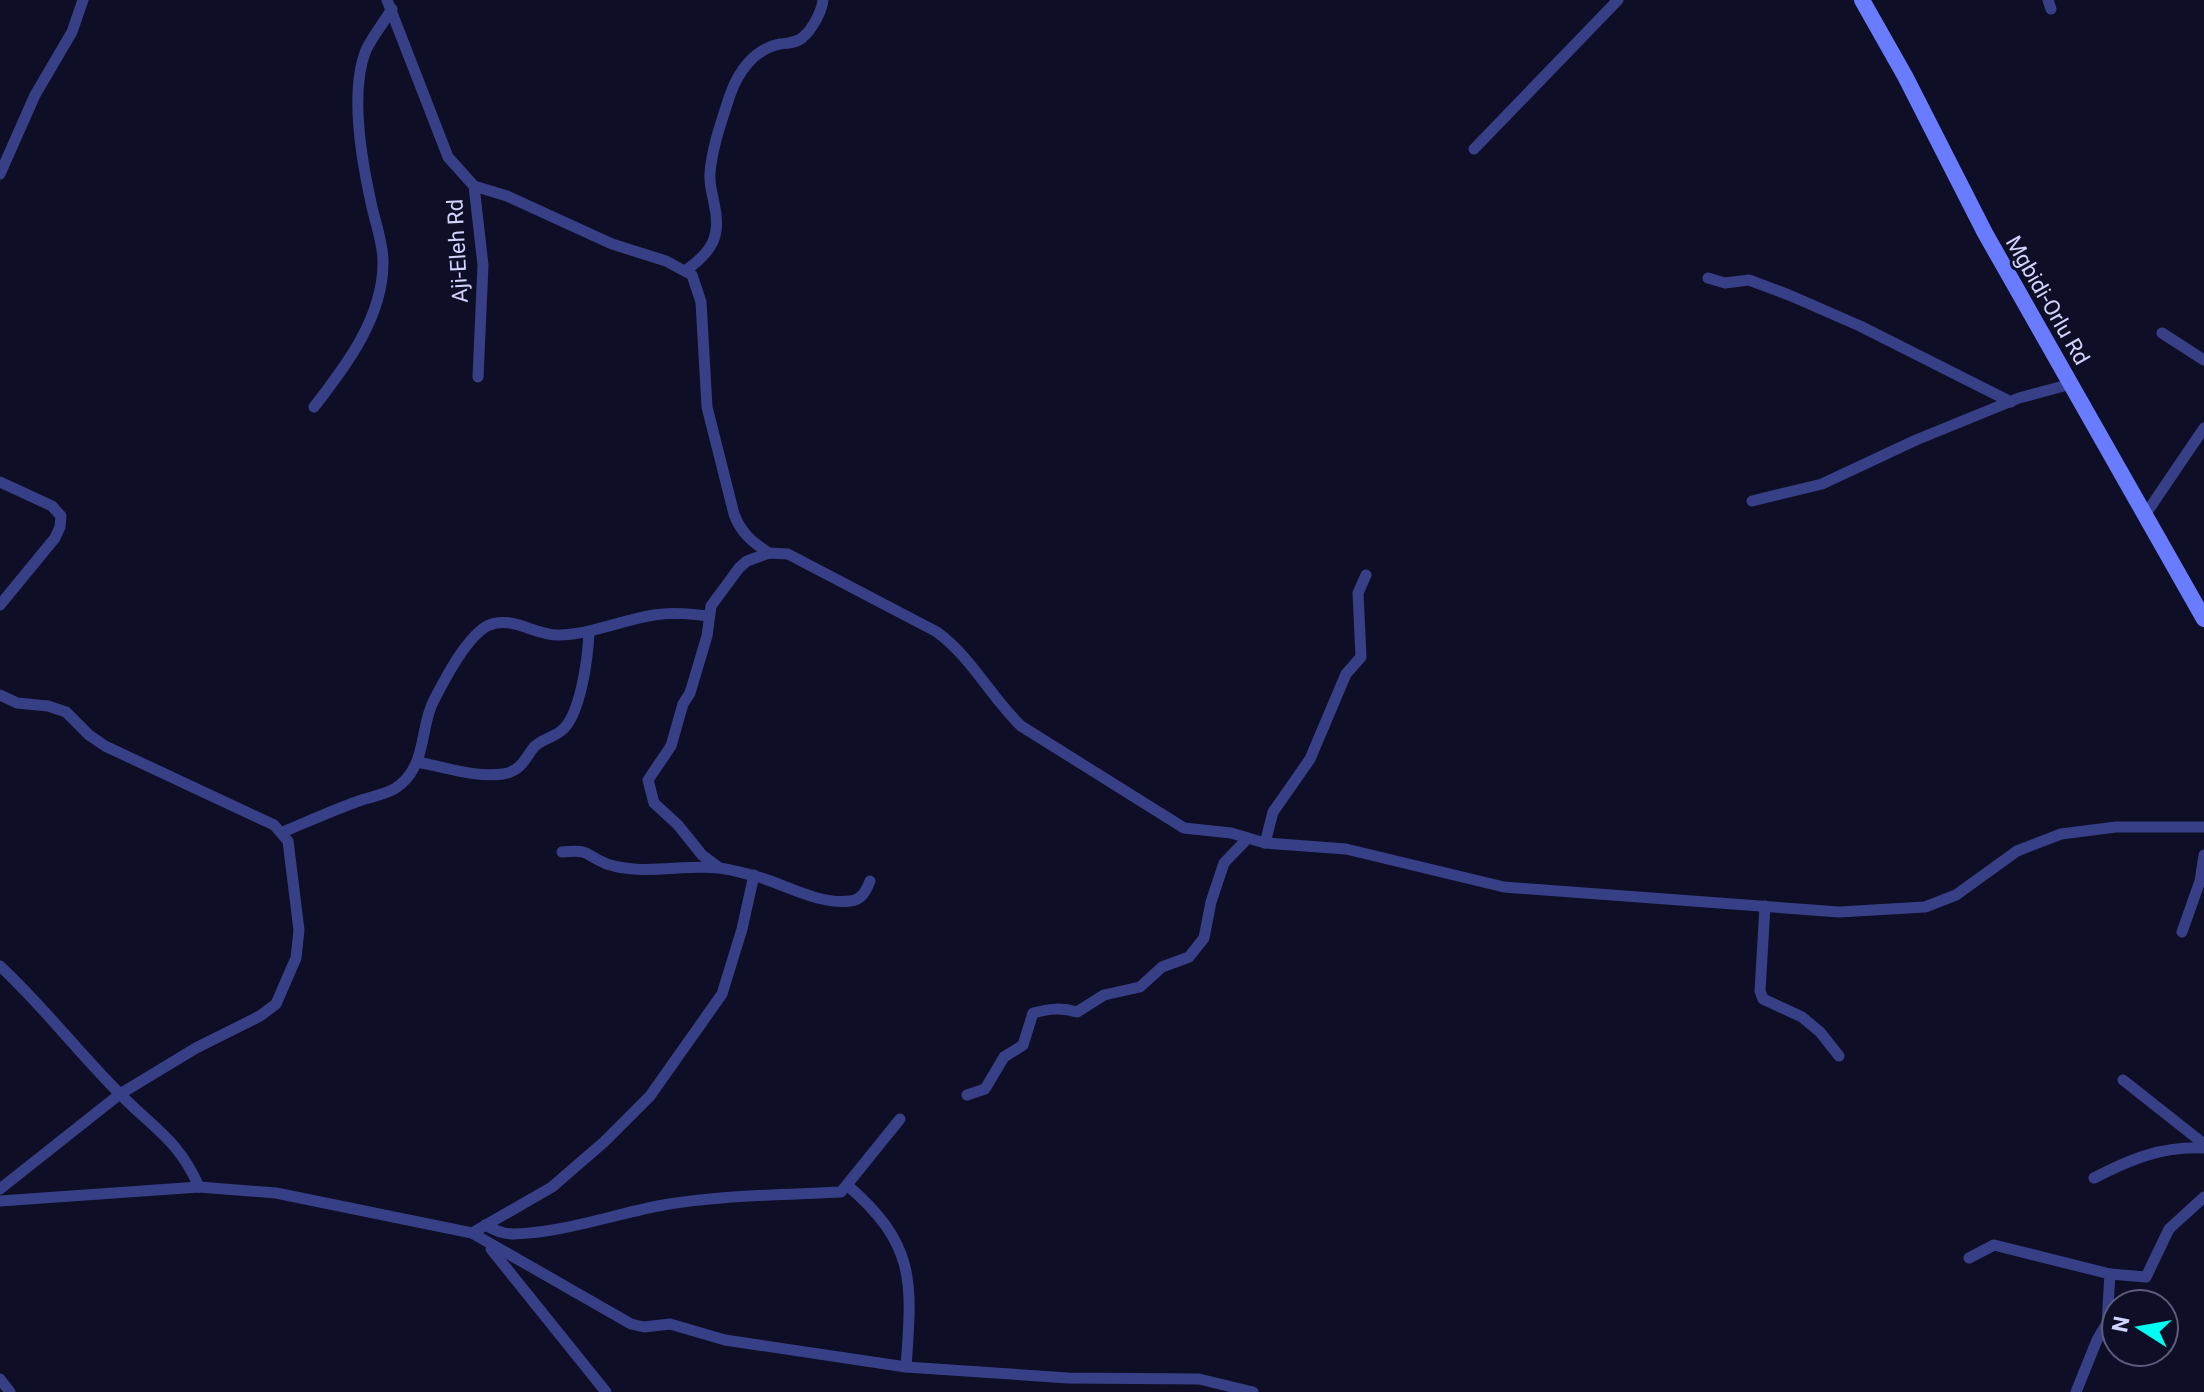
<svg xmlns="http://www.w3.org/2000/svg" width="2204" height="1392" font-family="Roboto,sans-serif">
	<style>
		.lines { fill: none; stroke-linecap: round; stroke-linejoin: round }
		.street { stroke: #374086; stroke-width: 11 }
		.secondary { stroke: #697cff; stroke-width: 16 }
		.labels { text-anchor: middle; stroke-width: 6; stroke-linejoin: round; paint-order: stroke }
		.street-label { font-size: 22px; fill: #d2d4ff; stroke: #0e0e26 }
	</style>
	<rect width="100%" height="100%" fill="#0e0e26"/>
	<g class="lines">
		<!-- street -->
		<g class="street">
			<polyline points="387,0 448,157 474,186 483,265 478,377"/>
			<polyline points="2048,0 2051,9"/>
			<polyline points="1474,149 1618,0"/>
			<polyline points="0,174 35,95 72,32 83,0"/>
			<path d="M 474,186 L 507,196 L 612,244 L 666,261 L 692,275 L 701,302 L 707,407 L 734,514 C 741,533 752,542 769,553"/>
			<path d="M 685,271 C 712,252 722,236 714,203 C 712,192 709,184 710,173 C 712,147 722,120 730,95 C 738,72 754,49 780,44 C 788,43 797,43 803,37 C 812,30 822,11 823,0"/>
			<polyline points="1708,278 1725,283 1749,280 1789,295 1860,326 2011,402"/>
			<polyline points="2162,333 2204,360"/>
			<path d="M 314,407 C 346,366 384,316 383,261 C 383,243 376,225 372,207 C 362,163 349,92 366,50 C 373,36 384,22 392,9"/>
			<polyline points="0,482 52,506 61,516 60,527 55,538 0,605"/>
			<polyline points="1752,501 1822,484 1916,440 2019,398 2071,384"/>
			<polyline points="2145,515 2204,428"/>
			<polyline points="0,695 17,703 48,706 66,712 89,735 105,746 274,825 288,841 299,930 296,958 276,1004 260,1016 196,1048 120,1094 0,1189"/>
			<path d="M 417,762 C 444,767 476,778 503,774 C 521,771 524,760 534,747 C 542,739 552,738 561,731 C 581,716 588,656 589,632"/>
			<path d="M 283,832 C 307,822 331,811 356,802 C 371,796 389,795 401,784 C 427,762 420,726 434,700 C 445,679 466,638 487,626 C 511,614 535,636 559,635 C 592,634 622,620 654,615 C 672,612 691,614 709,616"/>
			<polyline points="1265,843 1273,812 1310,759 1346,674 1361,657 1358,593 1366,575"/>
			<path d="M 562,852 C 593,849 583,855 607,864 C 643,876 683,864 719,868 C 730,869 743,873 755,876 C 785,884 818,905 850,901 C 862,900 866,891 870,881"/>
			<path d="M 718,867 L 702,855 L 678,825 L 654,803 L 648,780 L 671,746 L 683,704 L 690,693 L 707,636 L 711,606 L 739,568 L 747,561 L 769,553 L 788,554 L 937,632 C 971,657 991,697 1021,726 L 1184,828 L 1231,833 L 1265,843 L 1346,849 L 1504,887 L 1839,912 L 1925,907 L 1956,895 L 2017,851 L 2061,834 L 2116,827 L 2204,827"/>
			<polyline points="1765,906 1760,991 1763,999 1802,1017 1820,1032 1839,1056"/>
			<polyline points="2182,932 2200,881 2204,855"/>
			<path d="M 0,966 C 43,1006 78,1052 119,1093 C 153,1128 179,1140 199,1187"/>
			<polyline points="2123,1080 2204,1144"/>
			<path d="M 967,1095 L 985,1089 L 1004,1057 L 1023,1045 L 1033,1013 C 1049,1009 1061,1007 1077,1012 L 1104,995 L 1140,987 L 1162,967 L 1189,957 L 1204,938 L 1211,902 L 1224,863 L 1248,838"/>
			<path d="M 2094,1178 C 2131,1159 2162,1146 2204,1148"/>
			<path d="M 847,1185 C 917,1245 912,1283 906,1367"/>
			<polyline points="0,1201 199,1187 276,1193 472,1233 631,1324 644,1327 670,1324 725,1340 906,1367 1068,1378 1199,1379 1253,1392"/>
			<path d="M 485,1225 C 495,1230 502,1234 514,1234 C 561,1233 612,1215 658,1206 C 718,1195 781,1195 841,1192 L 900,1119"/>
			<polyline points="472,1233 552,1187 604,1142 650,1096 722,994 742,929 754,875"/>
			<polyline points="491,1249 606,1392"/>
			<polyline points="1969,1258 1994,1245 2110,1274 2107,1323 2097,1340 2076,1392"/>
			<polyline points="2110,1274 2146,1277 2169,1229 2204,1197"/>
			<polyline points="0,1379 10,1392"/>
		</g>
		<!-- secondary -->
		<polyline class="secondary" points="1862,0 1905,76 1985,233 2204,619"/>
	</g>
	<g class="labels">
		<!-- street labels -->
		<g class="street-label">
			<text transform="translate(457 251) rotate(-93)" y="8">Aji-Eleh Rd</text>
			<text transform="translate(2048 300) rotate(60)" y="8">Mgbidi-Orlu Rd</text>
		</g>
	</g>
	<!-- north arrow -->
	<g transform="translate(2140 1328) rotate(281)"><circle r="38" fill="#0e0e26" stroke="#5c5d7d" stroke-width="2"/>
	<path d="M0-6L14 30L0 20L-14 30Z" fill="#00fdf1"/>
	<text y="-12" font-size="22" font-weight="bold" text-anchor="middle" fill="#d2d4ff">N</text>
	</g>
</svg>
